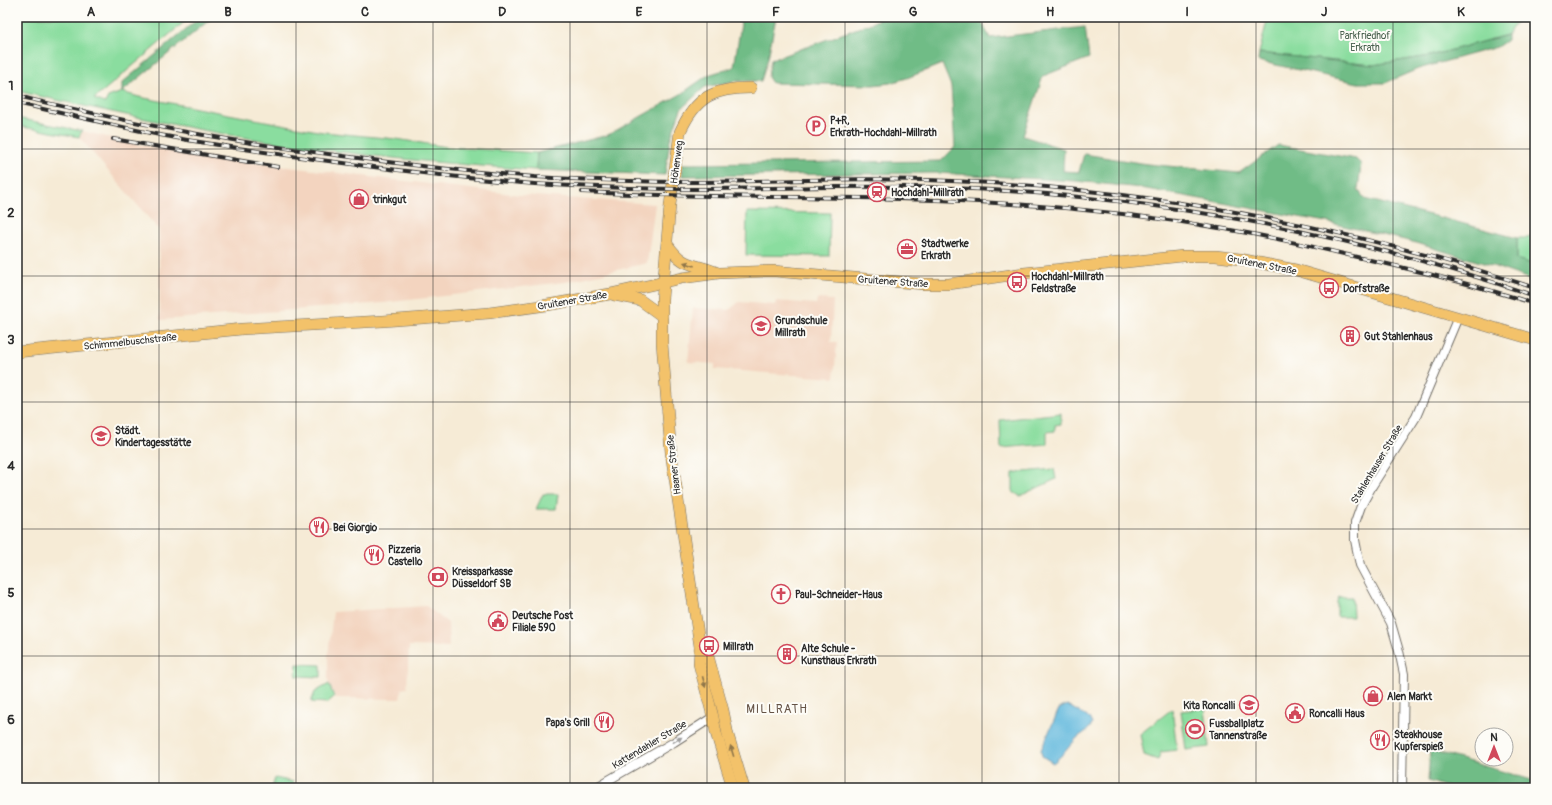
<svg xmlns="http://www.w3.org/2000/svg" width="1552" height="805" font-family="Pangolin,sans-serif">
	<style>
		.built { fill: #f3d4bf }
		.green { fill: #8add9f; stroke: #5a8465 }
		.forest { fill: #6fbc86; stroke: #4d7458 }
		.water { fill: #60b8dd; stroke: #467284 }
		.lines { fill: none; stroke-linecap: round; stroke-linejoin: round }
		.minor-casing { stroke: #726e67; stroke-width: 10 }
		.major-casing { stroke: #726e67; stroke-width: 12 }
		.minor { stroke: #fff; stroke-width: 8 }
		.major { stroke: #f3c26a; stroke-width: 11 }
		.rail-casing { stroke: #2b2b2b; stroke-width: 4 }
		.rail { stroke: #fdfcf7; stroke-width: 2.5; stroke-dasharray: 8; stroke-linecap: butt }
		.oneway { fill: #8f764a }
		.oneway2 { fill: #a0a0a0 }
		.grid { fill: none; stroke: #2b2b2b; stroke-width: 1; stroke-opacity: 0.55 }
		.labels { text-anchor: middle; stroke-width: 4; stroke-linejoin: round; paint-order: stroke }
		.park-label { font-size: 10px; fill: #48604e; stroke: #fdfcf7 }
		.poi-label { font-size: 10px; font-weight: bold; fill: #2b2b2b; stroke: #fdfcf7; text-anchor: start }
		.street-label { font-size: 10px; fill: #2b2b2b; stroke: #fdfcf7 }
		.quarter-label { font-size: 12px; letter-spacing: 1px; fill: #655346; stroke: #fdfcf7 }
		.neatline { fill: none; stroke: #2b2b2b; stroke-width: 1.5 }
		.grid-label { font-size: 13px; text-anchor: middle; font-weight: bold; fill: #2b2b2b }
	</style>
	<rect width="100%" height="100%" fill="#fdfcf7"/>
	<filter id="ink" filterUnits="userSpaceOnUse"><feTurbulence type="fractalNoise" baseFrequency=".025" numOctaves="2"/><feDisplacementMap in="SourceGraphic" scale="8" xChannelSelector="R" yChannelSelector="G"/><feConvolveMatrix kernelMatrix="1 2 1 2 8 2 1 2 1" color-interpolation-filters="sRGB"/></filter>
	<filter id="wash" filterUnits="userSpaceOnUse"><feTurbulence type="fractalNoise" baseFrequency=".012" numOctaves="4" result="noise"/><feDisplacementMap in="SourceGraphic" scale="16" xChannelSelector="R" yChannelSelector="G"/><feGaussianBlur stdDeviation="0.9" result="paint"/><feColorMatrix in="noise" values="0 0 0 0 0 0 0 0 0 0 0 0 0 0 0 0 0 1.4 0 .05"/><feComposite in="paint" operator="in"/></filter>
	<g filter="url(#wash)">
		<rect width="100%" height="100%" fill="#f6ebd6"/>
		<!-- built -->
		<g class="built">
			<polygon points="82,131 154,148 214,158 520,195 655,204 647,263 565,282 383,303 160,320 159,230 79,137"/>
			<polygon points="817,299 833,300 831,342 837,342 834,378 715,369 715,364 688,362 693,308 729,310 739,302 775,305 776,301 816,304"/>
			<polygon points="426,606 448,623 449,647 409,646 407,688 402,689 400,699 336,698 328,681 328,655 333,612"/>
		</g>
		<!-- green -->
		<g class="green">
			<path d="M 17,17 L 190,17 L 94,99 L 105,103 L 108,97 L 122,92 L 139,97 L 323,132 L 396,139 L 447,147 L 537,153 L 536,170 C 464,165 391,159 319,149 C 218,135 117,114 17,91 Z"/>
			<polygon points="1268,17 1520,17 1507,35 1430,56 1373,65 1259,53"/>
			<polygon points="17,118 82,131 79,137 17,126"/>
			<polygon points="747,212 830,213 829,256 746,255"/>
			<polygon points="1535,234 1535,265 1517,259 1517,238 1528,238"/>
			<polygon points="1061,413 1061,424 1055,425 1055,431 1047,432 1047,444 1001,448 1000,420"/>
			<polygon points="1054,469 1056,479 1020,496 1013,492 1013,473"/>
			<polygon points="543,494 558,494 556,509 536,509"/>
			<polygon points="1339,597 1352,597 1353,617 1337,617 1337,601"/>
			<polygon points="297,664 321,665 321,677 296,676"/>
			<polygon points="329,684 334,697 327,703 311,702 315,692"/>
			<polygon points="1205,708 1209,747 1186,750 1181,711"/>
			<polygon points="1172,709 1177,750 1161,752 1158,760 1144,755 1140,734"/>
			<polygon points="275,778 294,782 292,788 272,788"/>
		</g>
		<!-- forest -->
		<g class="forest">
			<polygon points="200,17 213,17 122,92 122,83"/>
			<polygon points="738,17 776,17 768,58 761,81 735,81 705,87 681,109 670,140 665,175 536,170 537,153 608,135 681,94 708,75 734,67 741,24"/>
			<polygon points="884,17 979,17 990,38 1085,27 1089,58 1043,76 1023,136 1064,149 1063,171 1079,172 1084,154 1147,164 1239,173 1278,145 1356,159 1361,164 1358,190 1365,199 1442,218 1517,238 1517,259 1535,265 1535,281 1487,264 1409,241 1326,222 1141,188 1076,181 937,173 682,176 683,164 941,161 955,147 951,86 942,64 907,78 890,83 873,85 772,83 768,77 771,60 869,24"/>
			<polygon points="1507,35 1507,40 1497,47 1418,69 1385,83 1358,83 1258,61 1259,53 1373,65 1430,56"/>
			<polygon points="1430,750 1535,781 1535,788 1450,788 1428,781"/>
		</g>
		<!-- water -->
		<path class="water" d="M 1067,705 L 1089,718 L 1092,724 C 1088,732 1082,733 1076,739 C 1068,748 1062,756 1053,763 L 1042,756 L 1041,750 L 1059,709 Z"/>
	</g>
	<g filter="url(#ink)">
		<g class="lines">
			<defs>
				<g id="minor">
					<polyline points="595,788 674,742 713,717"/>
					<polyline points="1402,788 1404,674 1399,651 1391,623 1360,565 1355,540 1355,523 1361,506 1372,486 1416,417 1458,317"/>
				</g>
				<g id="major">
					<path d="M 667,244 C 685,269 691,262 716,272"/>
					<polyline points="614,295 640,300 662,316"/>
					<polyline points="17,352 242,329 383,321 489,313 547,305 610,294 682,278 719,273 773,271 924,284 949,284 1024,273 1183,256 1216,256 1240,259 1296,270 1535,340"/>
					<polyline points="700,647 708,656 723,710 728,735 744,788"/>
					<path d="M 733,788 L 716,733 L 713,717 L 699,664 L 700,647 L 671,453 L 662,343 L 662,299 L 670,205 L 680,132 C 696,97 713,88 751,88"/>
				</g>
			</defs>
			<!-- minor casing -->
			<use href="#minor" class="minor-casing"/>
			<!-- major casing -->
			<use href="#major" class="major-casing"/>
			<!-- minor -->
			<use href="#minor" class="minor"/>
			<!-- major -->
			<use href="#major" class="major"/>
			<defs>
				<g id="rail">
					<path d="M 17,96 C 65,107 112,118 160,127 C 221,139 282,148 343,156 C 407,165 471,172 535,177 C 589,180 643,182 697,182 C 782,181 867,177 952,181 C 1150,189 1347,226 1535,288"/>
					<path d="M 17,103 C 65,114 112,125 160,135 C 218,146 277,154 336,162 C 402,171 469,179 535,184 C 589,187 643,189 697,189 C 782,189 867,184 952,188 C 1149,196 1348,232 1535,296"/>
					<polyline points="113,139 278,167"/>
					<path d="M 582,192 C 708,199 834,195 960,201 C 1048,205 1138,214 1225,229 C 1266,236 1307,245 1348,255 C 1411,269 1474,284 1535,304"/>
				</g>
			</defs>
			<!-- rail casing -->
			<use href="#rail" class="rail-casing"/>
			<!-- rail -->
			<use href="#rail" class="rail"/>
		</g>
		<!-- one-way arrows -->
		<defs><path id="oneway-solid" d="M-6-.8H1V-3.2L6.5 0L1 3.2V.8H-6Z"/></defs>
		<g class="oneway">
			<use href="#oneway-solid" transform="translate(689 264) rotate(-161)"/>
			<use href="#oneway-solid" transform="translate(704 682) rotate(75)"/>
			<use href="#oneway-solid" transform="translate(732 751) rotate(-107)"/>
		</g>
		<use class="oneway2" href="#oneway-solid" transform="translate(677 740) rotate(-31)"/>
	</g>
	<!-- grid -->
	<path class="grid" d="M 159,17 L 159,788M 296,17 L 296,788M 433,17 L 433,788M 570,17 L 570,788M 707,17 L 707,788M 845,17 L 845,788M 982,17 L 982,788M 1119,17 L 1119,788M 1256,17 L 1256,788M 1393,17 L 1393,788M 17,149 L 1535,149M 17,276 L 1535,276M 17,402 L 1535,402M 17,529 L 1535,529M 17,656 L 1535,656"/>
	<!-- icons -->
	<defs>
		<symbol id="parking-ring" viewBox="-11 -11 22 22"><circle r="9.5" fill="#fdfcf7" stroke="#d1495b" stroke-width="1.5"/><path d="M-3.5-5.5H1a3.5 3.5 0 0 1 0 7H-1V5.5H-3.5ZM-1-3.4V-.6H.8a1.4 1.4 0 0 0 0-2.8Z" fill="#d1495b"/></symbol>
		<symbol id="station-ring" viewBox="-11 -11 22 22"><circle r="9.5" fill="#fdfcf7" stroke="#d1495b" stroke-width="1.5"/><path d="M-3-6H3Q5-6 5-4V2Q5 4 3 4L4.5 6H3L1.5 4h-3L-3 6H-4.5L-3 4Q-5 4-5 2V-4Q-5-6-3-6ZM-3.5-4v3h7v-3ZM-3.5 1v1.5H-2V1ZM2 1v1.5H3.5V1Z" fill="#d1495b"/></symbol>
		<symbol id="shop-ring" viewBox="-11 -11 22 22"><circle r="9.5" fill="#fdfcf7" stroke="#d1495b" stroke-width="1.5"/><path d="M-5-2.5h2.3a2.7 3.5 0 0 1 5.4 0H5L5.5 6h-11ZM-1.5-2.5h3a1.5 2.3 0 0 0-3 0Z" fill="#d1495b"/></symbol>
		<symbol id="office-ring" viewBox="-11 -11 22 22"><circle r="9.5" fill="#fdfcf7" stroke="#d1495b" stroke-width="1.5"/><path d="M-6-3h4V-5.5h4V-3h4V5H-6ZM-1-4.5V-3h2v-1.5ZM-6 0V1H6V0Z" fill="#d1495b"/></symbol>
		<symbol id="bus-ring" viewBox="-11 -11 22 22"><circle r="9.5" fill="#fdfcf7" stroke="#d1495b" stroke-width="1.5"/><path d="M-5-6H5V4H4V6H2V4H-2V6H-4V4H-5ZM-3.5-4V0h7V-4ZM-3.5 1.2v1.5H-2V1.2ZM2 1.2v1.5H3.5V1.2Z" fill="#d1495b"/></symbol>
		<symbol id="school-ring" viewBox="-11 -11 22 22"><circle r="9.5" fill="#fdfcf7" stroke="#d1495b" stroke-width="1.5"/><path d="M0-5L7-2L0 1L-7-2ZM-4 1L0 2.5L4 1V4Q0 6-4 4Z" fill="#d1495b"/></symbol>
		<symbol id="building-ring" viewBox="-11 -11 22 22"><circle r="9.5" fill="#fdfcf7" stroke="#d1495b" stroke-width="1.5"/><path d="M-4-6H4V6H1V3H-1V6H-4ZM-2.5-4.3h1.7v1.8h-1.7ZM.8-4.3h1.7v1.8H.8ZM-2.5-1h1.7V.8h-1.7ZM.8-1h1.7V.8H.8Z" fill="#d1495b"/></symbol>
		<symbol id="restaurant-ring" viewBox="-11 -11 22 22"><circle r="9.5" fill="#fdfcf7" stroke="#d1495b" stroke-width="1.5"/><path d="M-5-6h1v4h1v-4h1v4h1v-4h1v5L-1.5 .5V6h-2V.5L-5-1ZM5-6V6H3V1.5H1.5Q1.5-4 5-6Z" fill="#d1495b"/></symbol>
		<symbol id="bank-ring" viewBox="-11 -11 22 22"><circle r="9.5" fill="#fdfcf7" stroke="#d1495b" stroke-width="1.5"/><path d="M-6-4H6V4H-6ZM0-2.3a2.3 2.3 0 1 0 0 4.6a2.3 2.3 0 1 0 0-4.6Z" fill="#d1495b"/></symbol>
		<symbol id="church-ring" viewBox="-11 -11 22 22"><circle r="9.5" fill="#fdfcf7" stroke="#d1495b" stroke-width="1.5"/><path d="M-1.2-6h2.4v3.5h3.3v2.4h-3.3V6h-2.4V-.1h-3.3v-2.4h3.3Z" fill="#d1495b"/></symbol>
		<symbol id="civic-ring" viewBox="-11 -11 22 22"><circle r="9.5" fill="#fdfcf7" stroke="#d1495b" stroke-width="1.5"/><path d="M-.6-6.5H3V-4.5H.6V-3L4-1V1h2V6H-6V1h2V-1L-.6-3ZM-1.2 2.5V6h2.4V2.5Z" fill="#d1495b"/></symbol>
		<symbol id="stadium-ring" viewBox="-11 -11 22 22"><circle r="9.5" fill="#fdfcf7" stroke="#d1495b" stroke-width="1.5"/><path d="M0-5a6.5 5 0 1 0 0 10a6.5 5 0 1 0 0-10ZM-3.5-1.8h7v3.6h-7Z" fill="#d1495b"/></symbol>
	</defs>
	<g fill-rule="evenodd">
		<use href="#parking-ring" x="805" y="115" width="22" height="22"/>
		<use href="#station-ring" x="866" y="181" width="22" height="22"/>
		<use href="#shop-ring" x="348" y="188" width="22" height="22"/>
		<use href="#office-ring" x="896" y="238" width="22" height="22"/>
		<use href="#bus-ring" x="1006" y="271" width="22" height="22"/>
		<use href="#bus-ring" x="1318" y="277" width="22" height="22"/>
		<use href="#school-ring" x="750" y="315" width="22" height="22"/>
		<use href="#building-ring" x="1339" y="325" width="22" height="22"/>
		<use href="#school-ring" x="90" y="425" width="22" height="22"/>
		<use href="#restaurant-ring" x="308" y="516" width="22" height="22"/>
		<use href="#restaurant-ring" x="363" y="544" width="22" height="22"/>
		<use href="#bank-ring" x="427" y="566" width="22" height="22"/>
		<use href="#church-ring" x="770" y="583" width="22" height="22"/>
		<use href="#civic-ring" x="487" y="610" width="22" height="22"/>
		<use href="#bus-ring" x="698" y="635" width="22" height="22"/>
		<use href="#building-ring" x="776" y="643" width="22" height="22"/>
		<use href="#shop-ring" x="1362" y="685" width="22" height="22"/>
		<use href="#school-ring" x="1238" y="694" width="22" height="22"/>
		<use href="#civic-ring" x="1284" y="702" width="22" height="22"/>
		<use href="#restaurant-ring" x="593" y="711" width="22" height="22"/>
		<use href="#stadium-ring" x="1184" y="718" width="22" height="22"/>
		<use href="#restaurant-ring" x="1369" y="729" width="22" height="22"/>
	</g>
	<g class="labels">
		<!-- park labels -->
		<g class="park-label">
			<text x="1365" y="39">Parkfriedhof<tspan x="1365" dy="12">Erkrath</tspan></text>
		</g>
		<!-- poi labels -->
		<g class="poi-label">
			<text x="830" y="124">P+R,<tspan x="830" dy="12">Erkrath-Hochdahl-Millrath</tspan></text>
			<text x="891" y="196">Hochdahl-Millrath</text>
			<text x="373" y="203">trinkgut</text>
			<text x="921" y="247">Stadtwerke<tspan x="921" dy="12">Erkrath</tspan></text>
			<text x="1031" y="280">Hochdahl-Millrath<tspan x="1031" dy="12">Feldstraße</tspan></text>
			<text x="1343" y="292">Dorfstraße</text>
			<text x="775" y="324">Grundschule<tspan x="775" dy="12">Millrath</tspan></text>
			<text x="1364" y="340">Gut Stahlenhaus</text>
			<text x="115" y="434">Städt.<tspan x="115" dy="12">Kindertagesstätte</tspan></text>
			<text x="333" y="531">Bei Giorgio</text>
			<text x="388" y="553">Pizzeria<tspan x="388" dy="12">Castello</tspan></text>
			<text x="452" y="575">Kreissparkasse<tspan x="452" dy="12">Düsseldorf SB</tspan></text>
			<text x="795" y="598">Paul-Schneider-Haus</text>
			<text x="512" y="619">Deutsche Post<tspan x="512" dy="12">Filiale 590</tspan></text>
			<text x="723" y="650">Millrath</text>
			<text x="801" y="652">Alte Schule -<tspan x="801" dy="12">Kunsthaus Erkrath</tspan></text>
			<text x="1387" y="700">Alen Markt</text>
			<text x="1235" y="709" text-anchor="end">Kita Roncalli</text>
			<text x="1309" y="717">Roncalli Haus</text>
			<text x="590" y="726" text-anchor="end">Papa's Grill</text>
			<text x="1209" y="727">Fussballplatz<tspan x="1209" dy="12">Tannenstraße</tspan></text>
			<text x="1394" y="738">Steakhouse<tspan x="1394" dy="12">Kupferspieß</tspan></text>
		</g>
		<!-- street labels -->
		<g class="street-label">
			<text transform="translate(676 162) rotate(-82)" y="4">Höhenweg</text>
			<text transform="translate(1262 264) rotate(11)" y="4">Gruitener Straße</text>
			<text transform="translate(893 281) rotate(4)" y="4">Gruitener Straße</text>
			<text transform="translate(572 300) rotate(-10)" y="4">Gruitener Straße</text>
			<text transform="translate(130 341) rotate(-6)" y="4">Schimmelbuschstraße</text>
			<text transform="translate(1376 464) rotate(-59)" y="4">Stahlenhauser Straße</text>
			<text transform="translate(673 465) rotate(-97)" y="4">Haaner Straße</text>
			<text transform="translate(649 744) rotate(-31)" y="4">Kattendahler Straße</text>
		</g>
		<!-- quarter labels -->
		<g class="quarter-label">
			<text x="777" y="713">MILLRATH</text>
		</g>
	</g>
	<!-- margin -->
	<rect width="1552" height="805" fill="none" stroke="#fdfcf7" stroke-width="44"/>
	<!-- north arrow -->
	<g transform="translate(1494 747)"><circle r="19" fill="#fdfcf7" stroke="#a9a8a5"/>
	<path d="M0-3L7 15L0 10L-7 15Z" fill="#d1495b"/>
	<text y="-6" font-size="11" font-weight="bold" text-anchor="middle" fill="#2b2b2b">N</text>
	</g>
	<rect x="22" y="22" width="1508" height="761" class="neatline"/>
	<g class="grid-label">
		<text x="91" y="16">A</text>
		<text x="228" y="16">B</text>
		<text x="365" y="16">C</text>
		<text x="502" y="16">D</text>
		<text x="639" y="16">E</text>
		<text x="776" y="16">F</text>
		<text x="913" y="16">G</text>
		<text x="1050" y="16">H</text>
		<text x="1187" y="16">I</text>
		<text x="1324" y="16">J</text>
		<text x="1461" y="16">K</text>
		<text x="11" y="90">1</text>
		<text x="11" y="217">2</text>
		<text x="11" y="344">3</text>
		<text x="11" y="470">4</text>
		<text x="11" y="597">5</text>
		<text x="11" y="724">6</text>
	</g>
</svg>
